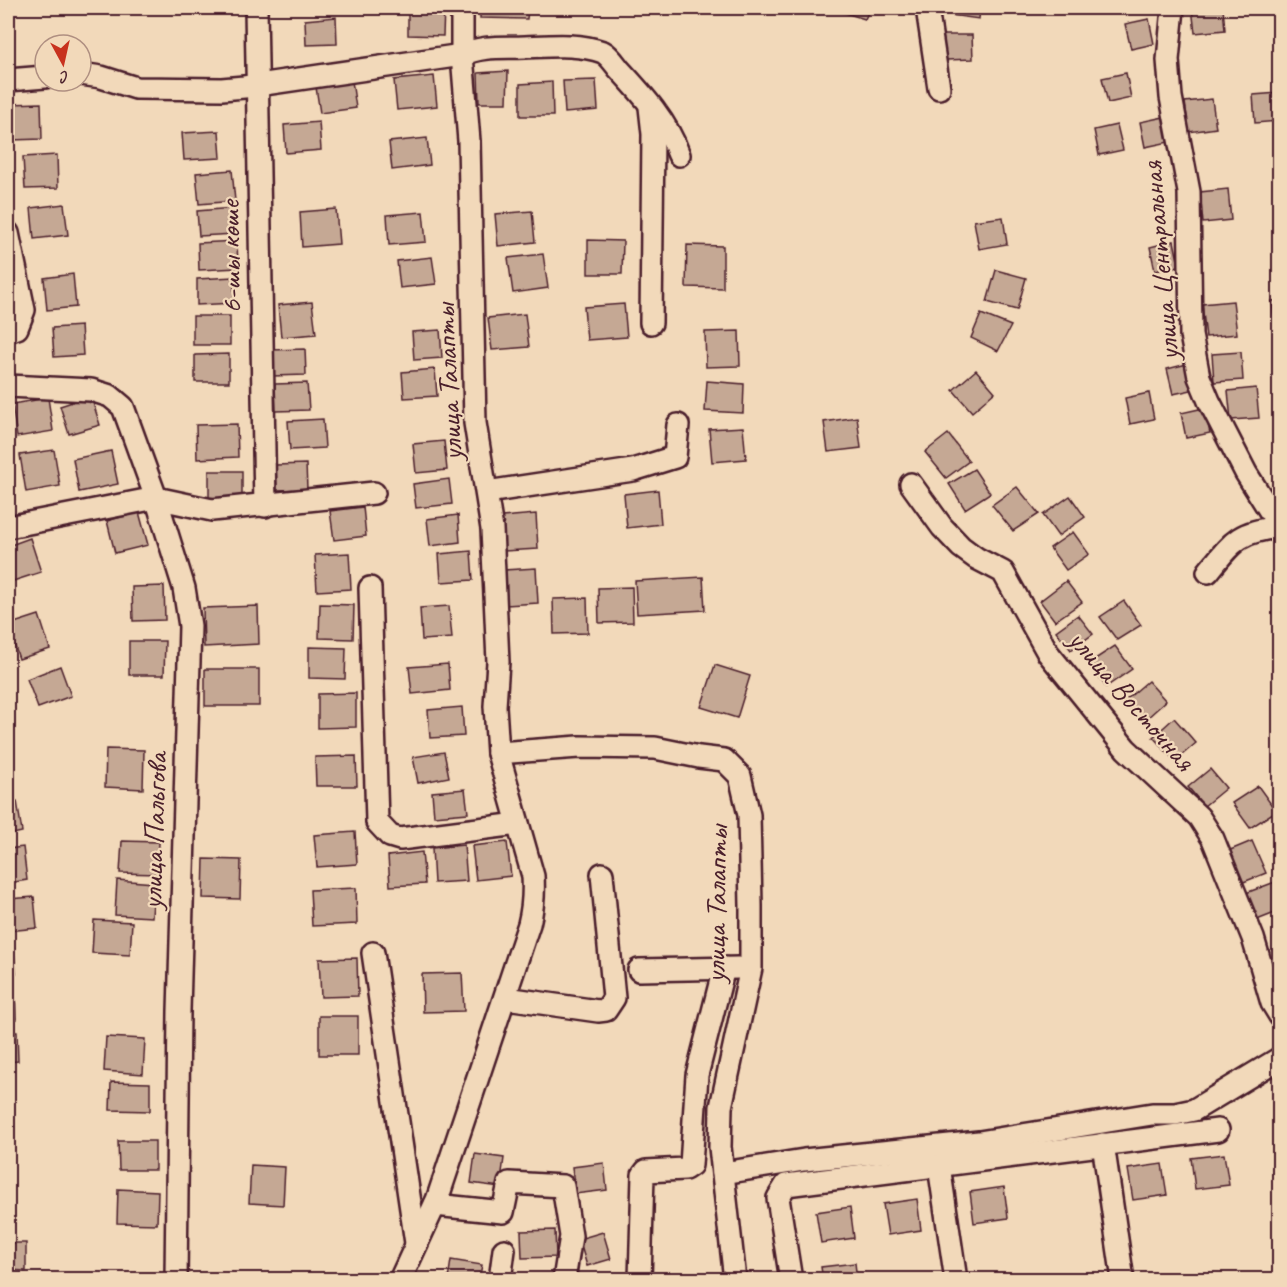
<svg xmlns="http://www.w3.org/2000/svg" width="1287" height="1287" font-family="Caveat,sans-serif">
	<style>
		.building { fill: #c5a894; stroke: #4a1f2b; stroke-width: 1.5 }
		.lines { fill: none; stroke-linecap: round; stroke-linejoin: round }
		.minor-casing { stroke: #4a1f2b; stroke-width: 26 }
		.minor { stroke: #f2d9ba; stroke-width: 21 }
		.labels { text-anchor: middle; stroke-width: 4.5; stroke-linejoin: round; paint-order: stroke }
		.street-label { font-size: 30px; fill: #4a1f2b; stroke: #f2d9ba }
	</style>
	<rect width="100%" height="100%" fill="#f2d9ba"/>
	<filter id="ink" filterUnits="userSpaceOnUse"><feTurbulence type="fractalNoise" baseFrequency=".0167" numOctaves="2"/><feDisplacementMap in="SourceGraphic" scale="12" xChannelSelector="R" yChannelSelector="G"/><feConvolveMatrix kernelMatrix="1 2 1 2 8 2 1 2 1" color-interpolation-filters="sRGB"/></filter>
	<g filter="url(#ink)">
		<!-- building -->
		<g class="building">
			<polygon points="408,8 444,8 443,36 408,35"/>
			<polygon points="480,8 528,8 527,19 480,18"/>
			<polygon points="843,8 870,8 865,19 842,12"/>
			<polygon points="952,8 980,8 979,19 951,15"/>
			<polygon points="1192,8 1223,8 1225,30 1195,33"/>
			<polygon points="336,17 337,44 306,45 305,20"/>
			<polygon points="1149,19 1154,44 1131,49 1125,24"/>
			<polygon points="943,35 972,35 973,59 946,60"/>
			<polygon points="508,71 507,103 479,103 478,73"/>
			<polygon points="1126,73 1131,98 1108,103 1102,78"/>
			<polygon points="434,76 437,106 397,110 394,80"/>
			<polygon points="596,80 598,110 565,113 563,81"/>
			<polygon points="352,81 356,108 320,113 316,87"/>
			<polygon points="552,82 553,116 520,116 520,84"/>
			<polygon points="1280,93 1280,121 1255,123 1253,95"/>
			<polygon points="1212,99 1216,128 1189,132 1185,102"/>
			<polygon points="41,103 42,139 11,140 10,104"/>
			<polygon points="1164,117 1169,142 1145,147 1140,122"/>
			<polygon points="319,122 321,150 286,153 284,125"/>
			<polygon points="1117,125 1123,150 1099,155 1094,130"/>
			<polygon points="219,131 221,158 184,160 182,133"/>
			<polygon points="427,138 430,165 392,170 389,142"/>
			<polygon points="57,155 58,188 25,189 23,157"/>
			<polygon points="232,170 235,201 199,204 196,173"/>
			<polygon points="1228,189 1231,220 1203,223 1200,192"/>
			<polygon points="64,204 68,235 34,239 31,208"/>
			<polygon points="233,208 235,234 199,236 197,211"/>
			<polygon points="336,209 339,244 302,247 300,212"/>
			<polygon points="532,211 535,242 498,246 495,214"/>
			<polygon points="423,212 426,242 389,245 387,215"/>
			<polygon points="1003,217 1007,244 979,249 974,221"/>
			<polygon points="588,240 623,241 622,274 588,274"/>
			<polygon points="237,241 238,268 199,270 198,243"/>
			<polygon points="1174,241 1179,266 1155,271 1150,247"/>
			<polygon points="687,245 723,246 723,288 686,287"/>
			<polygon points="543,254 548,288 513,293 508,258"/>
			<polygon points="432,257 436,284 400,288 397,261"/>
			<polygon points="996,270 1026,278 1017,310 987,302"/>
			<polygon points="73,274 76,307 47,310 44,278"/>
			<polygon points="234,277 234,303 197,305 197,279"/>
			<polygon points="1280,300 1280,330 1275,330 1272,301"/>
			<polygon points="1233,301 1237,334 1206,337 1202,304"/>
			<polygon points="312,302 316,334 281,337 278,305"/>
			<polygon points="624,304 627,337 587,340 584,307"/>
			<polygon points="525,314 529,347 492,350 488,318"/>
			<polygon points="981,314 1011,326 998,351 971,338"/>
			<rect x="193" y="316" width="37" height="29"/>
			<polygon points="81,326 83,355 54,357 52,328"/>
			<polygon points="440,330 442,358 414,360 412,332"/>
			<polygon points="739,331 740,366 706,367 705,332"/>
			<polygon points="305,349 306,375 272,376 271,350"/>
			<polygon points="1241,352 1243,380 1214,382 1212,354"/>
			<polygon points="229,354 229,382 195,382 195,355"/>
			<polygon points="1191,363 1196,389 1173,394 1167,369"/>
			<polygon points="435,369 437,396 404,398 402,372"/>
			<polygon points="976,370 995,392 972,412 953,390"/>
			<polygon points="707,381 744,384 743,413 705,411"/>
			<polygon points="307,383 309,410 276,411 275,384"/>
			<polygon points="1256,388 1259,418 1231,420 1228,391"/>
			<polygon points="1149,393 1154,419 1130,424 1125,398"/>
			<polygon points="91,396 100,425 69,434 60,406"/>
			<polygon points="48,398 53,431 17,437 12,404"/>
			<polygon points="1204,408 1210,433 1186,438 1181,413"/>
			<polygon points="857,417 861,448 828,452 824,422"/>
			<polygon points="323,419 325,448 290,450 288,421"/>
			<polygon points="237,424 238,457 197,459 196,425"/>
			<polygon points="743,427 746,459 712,462 709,429"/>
			<polygon points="948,434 969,461 946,478 925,452"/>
			<polygon points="444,441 447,470 416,473 413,444"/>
			<polygon points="54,450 60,486 26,492 20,455"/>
			<polygon points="111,451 118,484 79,492 73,459"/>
			<polygon points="306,464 307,489 277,490 276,465"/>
			<polygon points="974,469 990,493 965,509 949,484"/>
			<rect x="209" y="471" width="33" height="28"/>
			<polygon points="449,479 452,504 416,508 413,484"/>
			<polygon points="1017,487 1039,514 1013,531 992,505"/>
			<polygon points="658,490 661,524 627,528 624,494"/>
			<polygon points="1070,496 1085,517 1058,536 1043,515"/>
			<polygon points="363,507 366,536 334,540 330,511"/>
			<polygon points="139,512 148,545 115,553 107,521"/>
			<polygon points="536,514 538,549 504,551 502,517"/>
			<polygon points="458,515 460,542 430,546 427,519"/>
			<polygon points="1073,532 1089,554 1066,570 1050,548"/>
			<polygon points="30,538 41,572 10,582 8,576 8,546"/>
			<polygon points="471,551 473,580 441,582 439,554"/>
			<polygon points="349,553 351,589 317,591 315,555"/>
			<polygon points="536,568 538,603 506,605 504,570"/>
			<polygon points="703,577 705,610 637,614 635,581"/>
			<polygon points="1066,581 1082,602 1055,621 1040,601"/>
			<polygon points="164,586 165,620 133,621 132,587"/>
			<polygon points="632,587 633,622 599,623 598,588"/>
			<polygon points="587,598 588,633 554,634 553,599"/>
			<polygon points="1124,601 1141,625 1117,640 1100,617"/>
			<polygon points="320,604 354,605 353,639 319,638"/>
			<polygon points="258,606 259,644 204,647 203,608"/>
			<polygon points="449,606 452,638 422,640 420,608"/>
			<polygon points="39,615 50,649 19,659 8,625"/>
			<polygon points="1078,615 1093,634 1071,650 1056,631"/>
			<polygon points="129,641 165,641 164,675 129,675"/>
			<polygon points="1115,646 1132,669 1106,687 1089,663"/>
			<polygon points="309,647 346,648 345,679 309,678"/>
			<polygon points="448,664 450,690 412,694 409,667"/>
			<polygon points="715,665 750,676 737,718 701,707"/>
			<polygon points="60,666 71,696 38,708 27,679"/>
			<rect x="205" y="669" width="54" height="37"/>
			<polygon points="1148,681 1166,701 1146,719 1127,699"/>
			<polygon points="356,693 356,727 318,728 318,694"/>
			<polygon points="462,707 464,736 430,738 428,710"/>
			<polygon points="1174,718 1196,743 1175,761 1153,737"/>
			<polygon points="106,749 144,750 143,789 105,787"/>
			<polygon points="444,752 449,777 418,783 413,757"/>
			<polygon points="356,756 357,786 316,786 315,757"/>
			<polygon points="1210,769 1226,788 1204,806 1188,787"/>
			<polygon points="1258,786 1276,811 1250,828 1232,803"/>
			<polygon points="465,789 468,813 434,816 432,792"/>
			<polygon points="17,801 22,832 8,835 8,802"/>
			<polygon points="355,832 357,864 317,867 314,835"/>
			<polygon points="122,841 159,842 158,874 120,873"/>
			<polygon points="1252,841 1266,873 1241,883 1228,851"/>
			<polygon points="507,842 511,876 476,880 472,846"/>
			<polygon points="464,845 467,881 434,883 432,848"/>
			<polygon points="23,847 27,880 8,883 8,849"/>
			<polygon points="422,852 425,884 390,886 388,856"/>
			<polygon points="204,859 241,860 240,899 203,898"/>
			<polygon points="117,880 154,883 152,917 115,915"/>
			<polygon points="1275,882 1280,893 1280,911 1257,920 1246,893"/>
			<polygon points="356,888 357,924 312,926 310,890"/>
			<polygon points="34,897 37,928 8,931 8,899"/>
			<polygon points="94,920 132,922 130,955 92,953"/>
			<polygon points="8,941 13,941 16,973 8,973"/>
			<polygon points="357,958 358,996 321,997 319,959"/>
			<polygon points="462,973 464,1011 423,1012 422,974"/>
			<polygon points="8,989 15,989 16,1019 8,1019"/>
			<rect x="319" y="1016" width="39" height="39"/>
			<polygon points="8,1032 17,1032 18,1061 8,1062"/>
			<polygon points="106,1037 145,1039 143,1074 104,1071"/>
			<polygon points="8,1072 11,1072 12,1101 8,1101"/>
			<polygon points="111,1082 150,1083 150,1111 110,1110"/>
			<polygon points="8,1112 10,1112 13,1142 8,1142"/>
			<polygon points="118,1141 155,1141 155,1170 119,1170"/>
			<polygon points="475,1154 504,1158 500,1187 471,1183"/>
			<polygon points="1224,1154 1229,1185 1195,1189 1191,1158"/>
			<polygon points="604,1163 607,1190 575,1194 572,1167"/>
			<polygon points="1162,1164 1167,1195 1133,1200 1128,1169"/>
			<polygon points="251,1165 285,1167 283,1205 249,1203"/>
			<polygon points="1004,1187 1008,1218 974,1223 970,1192"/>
			<polygon points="118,1189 158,1191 157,1224 117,1223"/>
			<polygon points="917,1199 921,1230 888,1235 883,1204"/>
			<polygon points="850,1207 854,1238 821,1243 816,1212"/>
			<polygon points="555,1230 556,1257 522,1258 521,1231"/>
			<polygon points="603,1232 611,1259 587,1266 579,1239"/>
			<polygon points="8,1243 26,1243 26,1271 8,1270"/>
			<polygon points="451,1260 482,1265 479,1280 448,1280"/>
			<polygon points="855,1263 857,1280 823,1280 821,1267"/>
		</g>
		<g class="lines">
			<defs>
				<g id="minor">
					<polyline points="256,8 265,506"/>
					<polyline points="927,8 939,88"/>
					<polyline points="1173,8 1168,60 1171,97 1189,192 1191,335 1199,377 1209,401 1246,473 1280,527"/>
					<path d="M 81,74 L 101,77 L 136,88 L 222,89 L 244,87 L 462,55 C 483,45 503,48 525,47 C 550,46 579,43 603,52 C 609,55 615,64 619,69 C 643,95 667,121 679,155"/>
					<polyline points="8,80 45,77"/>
					<polyline points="650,107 653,134 651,323"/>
					<polyline points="8,233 24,310 17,328 8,331"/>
					<polyline points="8,386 91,390 110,396 123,407 156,498 8,527"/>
					<polyline points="911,484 942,527 961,547 976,558 1003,572 1048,653 1126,749 1199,817 1213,839 1253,938 1272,1003 1280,1016"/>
					<polyline points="487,492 633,470 675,457 678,425"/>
					<path d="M 1208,572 C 1233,541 1238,532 1279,527"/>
					<polyline points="370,588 377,822 390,836 400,839 518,824"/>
					<polyline points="498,753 579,747 655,748 699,757 724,760 740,776 749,815 751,906 751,968 721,1107 720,1147 735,1280"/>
					<polyline points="373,953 416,1243"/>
					<polyline points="639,970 738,968"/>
					<polyline points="506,998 598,1011 606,1010 614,998 602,874"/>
					<polyline points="1103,1144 1123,1280"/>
					<polyline points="939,1166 956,1280"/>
					<polyline points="723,1173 804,1160 979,1142 1152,1114 1175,1114 1194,1110 1280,1058"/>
					<polyline points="435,1205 503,1212 509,1183 563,1186 571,1236 564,1280"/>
					<polyline points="176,1280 179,1011 190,626 184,588 156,498 212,510 374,493"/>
					<path d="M 400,1280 L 437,1200 L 529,924 C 533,908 534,892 533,876 L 498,753 L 495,706 L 498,662 L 492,529 L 475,423 L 469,141 L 462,55 L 462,8"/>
					<polyline points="500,1280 504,1250"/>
					<polyline points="640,1280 643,1175 646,1171 685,1169 691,1165 697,1075 724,968"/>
					<polyline points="791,1280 778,1198 786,1185 1218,1130"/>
				</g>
			</defs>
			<!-- minor casing -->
			<use href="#minor" class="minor-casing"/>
			<!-- minor -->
			<use href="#minor" class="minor"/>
		</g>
	</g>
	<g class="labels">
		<!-- street labels -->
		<g class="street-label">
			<text transform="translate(230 257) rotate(-91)" y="10">6-шы көше</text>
			<text transform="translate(1160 261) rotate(-95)" y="10">улица Центральная</text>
			<text transform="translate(448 382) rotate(-93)" y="10">улица Талапты</text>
			<text transform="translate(1132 700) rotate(49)" y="10">улица Восточная</text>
			<text transform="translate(154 831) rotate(-88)" y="10">улица Пальгова</text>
			<text transform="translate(716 904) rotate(-89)" y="10">улица Талапты</text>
		</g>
	</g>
	<!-- margin -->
	<rect width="1287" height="1287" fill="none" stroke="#f2d9ba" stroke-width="30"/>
	<rect x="15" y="15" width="1257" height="1257" fill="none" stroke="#4a1f2b" stroke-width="2" filter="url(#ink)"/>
	<!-- north arrow -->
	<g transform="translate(63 63) rotate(172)"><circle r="28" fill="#f2d9ba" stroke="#af8f81" stroke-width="1.5"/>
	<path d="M0-4.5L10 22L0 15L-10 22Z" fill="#c8321e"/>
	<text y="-9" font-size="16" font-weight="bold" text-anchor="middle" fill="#4a1f2b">С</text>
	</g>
</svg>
